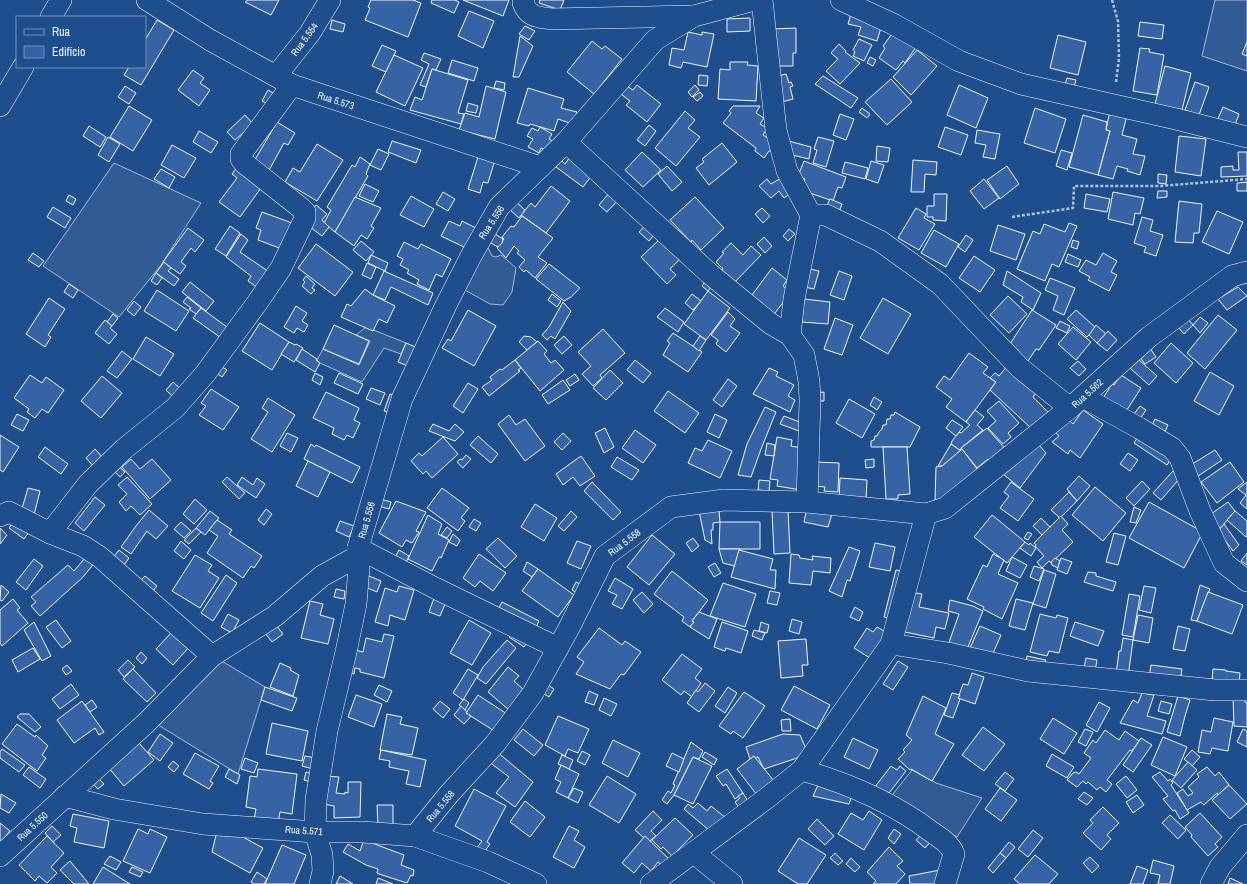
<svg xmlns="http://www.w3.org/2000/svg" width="1247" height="884" font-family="'Archivo Narrow',sans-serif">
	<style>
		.built { fill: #305b95; stroke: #a8bbd7 }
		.building { fill: #3563a3; stroke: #f2f6ff }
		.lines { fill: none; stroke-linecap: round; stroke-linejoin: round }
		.minor-casing { stroke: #f2f6ff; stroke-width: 22 }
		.path { stroke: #b3c4dc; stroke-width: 2.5; stroke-dasharray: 3 2; stroke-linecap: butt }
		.minor { stroke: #1f4e8c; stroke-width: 21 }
		.labels { text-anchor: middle; stroke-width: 3; stroke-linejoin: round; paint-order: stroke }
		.street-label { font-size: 10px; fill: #f2f6ff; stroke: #1f4e8c }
	</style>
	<rect width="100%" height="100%" fill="#1f4e8c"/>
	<!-- built -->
	<g class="built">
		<polygon points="1215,0 1247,0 1247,71 1202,56"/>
		<polygon points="114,163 201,203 161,265 119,317 43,266"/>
		<polygon points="487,246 492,256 496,257 501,255 516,268 512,292 503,305 490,304 463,289"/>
		<polygon points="366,327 406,343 401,354 384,348 362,382 320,363 317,360 323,349 359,365 370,341 356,335"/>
		<polygon points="220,660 265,687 238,774 155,723"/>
		<polygon points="912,770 936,783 982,798 957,837 889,799"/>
	</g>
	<!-- building -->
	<g class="building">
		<polygon points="248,0 279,0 271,15 245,2"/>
		<polygon points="371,0 413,0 421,3 408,37 365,20 370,8 368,7"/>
		<polygon points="432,0 455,0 459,2 454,13 431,3"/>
		<polygon points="463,0 509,0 503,16"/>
		<polygon points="540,0 564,0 560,10 539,3"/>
		<polygon points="469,11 494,21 483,48 458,36"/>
		<polygon points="851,14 882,24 877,41 858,35 861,27 848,24"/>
		<polygon points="750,18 750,31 727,32 727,19"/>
		<polygon points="157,20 174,30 141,85 124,75 129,67 145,67 145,40"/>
		<polygon points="332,20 345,24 343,32 330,29"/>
		<polygon points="1140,22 1164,25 1162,39 1138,36"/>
		<polygon points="525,26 535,31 529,40 519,34"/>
		<polygon points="796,28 796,53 793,53 793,66 773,66 772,29"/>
		<polygon points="894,31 916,47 905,63 903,61 896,70 879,58 885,48 883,46"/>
		<polygon points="688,32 702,35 702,32 714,34 707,67 683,62 681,68 669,65 672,48 684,50"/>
		<polygon points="1058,35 1086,42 1078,75 1050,68"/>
		<polygon points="520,36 533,46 519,77 513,77"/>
		<polygon points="859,39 872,45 864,61 853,56 855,52 853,50"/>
		<polygon points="592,41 602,49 605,46 622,59 594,94 567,72"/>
		<polygon points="1247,42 1247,56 1242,54"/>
		<polygon points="839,44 846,51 845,52 860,63 840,84 826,71 838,59 831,53"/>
		<polygon points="382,45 396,51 386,72 372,66"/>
		<polygon points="1140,48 1150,49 1149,52 1164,55 1157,95 1133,91"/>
		<polygon points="917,50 937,66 911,95 893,77"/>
		<polygon points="424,53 441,59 436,70 432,69 426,87 420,85 429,64 421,60"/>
		<polygon points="394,55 423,68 405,106 376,92"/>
		<polygon points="870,57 876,60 873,66 867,63"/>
		<polygon points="452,60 478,68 474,81 448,73"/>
		<polygon points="730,62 748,62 747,65 758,66 756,101 718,99 720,69 730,70"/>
		<polygon points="1165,66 1191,73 1182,110 1155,104"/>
		<polygon points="432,69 468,80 458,113 464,114 461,124 410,110 415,97 422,100"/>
		<polygon points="193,70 204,78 200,83 210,90 199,106 178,90"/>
		<polygon points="786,74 789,83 791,82 793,86 790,87 793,99 782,102 774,77"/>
		<polygon points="699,75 708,76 707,86 698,85"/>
		<polygon points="823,76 858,98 851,108 815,84"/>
		<polygon points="1067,78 1076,80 1074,87 1065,85"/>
		<polygon points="891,79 912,102 887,125 865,102"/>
		<polygon points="496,81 505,83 504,90 494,88"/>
		<polygon points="1195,82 1209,87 1199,115 1185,110"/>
		<polygon points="637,85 661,104 647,122 626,105 630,101 621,94 627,86 633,90"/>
		<polygon points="695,85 699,90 692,97 688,92"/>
		<polygon points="959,85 988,98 976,128 947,115"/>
		<polygon points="125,86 136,93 129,104 118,97"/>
		<polygon points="486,86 506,92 495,139 459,130 465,113 479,117"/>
		<polygon points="528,88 564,99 561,108 577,112 573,124 558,119 554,131 530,124 529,126 517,123"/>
		<polygon points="268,90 278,96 272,106 262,101"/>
		<polygon points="700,92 703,96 697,101 693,97"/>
		<polygon points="468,103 478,106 476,113 466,111"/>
		<polygon points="129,106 152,120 133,151 110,137"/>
		<polygon points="733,106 760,106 756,113 764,118 760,124 767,128 763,135 769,139 777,150 769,151 764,158 755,151 756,148 723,123 731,113 729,111"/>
		<polygon points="1223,107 1239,114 1234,128 1217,121"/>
		<polygon points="862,108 870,114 867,118 859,112"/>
		<polygon points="1035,108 1066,119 1055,153 1024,143"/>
		<polygon points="1110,110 1127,115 1122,135 1137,139 1133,154 1145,156 1140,175 1127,171 1128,169 1117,166 1113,179 1098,175 1110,131 1106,130"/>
		<polygon points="685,111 695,120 688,128 700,137 676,166 655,148"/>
		<polygon points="840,114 854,119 846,140 833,135"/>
		<polygon points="245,115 253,124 235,140 227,132"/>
		<polygon points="1083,115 1107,122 1106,130 1110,131 1098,175 1069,167"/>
		<polygon points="277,122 295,133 288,145 284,143 268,172 253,163"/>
		<polygon points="649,125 656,131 645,146 637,140"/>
		<polygon points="89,126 106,137 100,147 83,136"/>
		<polygon points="540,127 552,134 549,139 558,144 552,154 541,148 539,153 528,147 533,139 527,136 532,128 538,131"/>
		<polygon points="945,127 968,135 961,155 938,147"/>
		<polygon points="977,130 1000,134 995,159 983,157 986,145 975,143"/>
		<polygon points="199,131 218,142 211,153 193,142"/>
		<polygon points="1179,136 1206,139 1201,176 1175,172"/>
		<polygon points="108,137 120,144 109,162 98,155"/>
		<polygon points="818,137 834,141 826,167 813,163 817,150 814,149"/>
		<polygon points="781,139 811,147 809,159 784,153"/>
		<polygon points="392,141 421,150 416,163 388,152"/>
		<polygon points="722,143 737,162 709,185 696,168 704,162 702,159"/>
		<polygon points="317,144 343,160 317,201 285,182 293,168 300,172"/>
		<polygon points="172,145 196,158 184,178 161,165"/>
		<polygon points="877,146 890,148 888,162 876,161"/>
		<polygon points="378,149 389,154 381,170 370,165"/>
		<polygon points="1061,150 1072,153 1067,170 1056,166"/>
		<polygon points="642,152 661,170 643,187 625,170"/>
		<polygon points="1238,152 1247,152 1247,176 1221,177 1221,167 1233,166 1233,170 1239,170"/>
		<polygon points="572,154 595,171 583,187 556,167 561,160 565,164"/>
		<polygon points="360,157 370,164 366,174 368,176 335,232 324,223 331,210 327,207 352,165 355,167"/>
		<polygon points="478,157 494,163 488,183 483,182 480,193 468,189"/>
		<polygon points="913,160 937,162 936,175 925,174 924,192 911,192"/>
		<polygon points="804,161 846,177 842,188 838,187 833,201 801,190 805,179 798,176"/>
		<polygon points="871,161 884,165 878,183 866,179"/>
		<polygon points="845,162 868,168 865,179 842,173"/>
		<polygon points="667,166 682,182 672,191 658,174"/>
		<polygon points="1007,166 1019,184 1000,199 987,180"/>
		<polygon points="237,167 261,188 240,217 219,202 237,178 232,174"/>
		<polygon points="161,169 175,177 169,188 154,179"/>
		<polygon points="1158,174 1167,175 1166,184 1158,183"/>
		<polygon points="783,177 792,192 784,198 779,191 771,198 759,186 767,179 771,184"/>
		<polygon points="984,179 999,198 984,209 970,191"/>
		<polygon points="1247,182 1247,191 1237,191 1237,183"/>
		<polygon points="365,184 379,191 373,202 359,196"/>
		<polygon points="551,186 570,201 546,233 521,215 531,203 535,207"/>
		<polygon points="1158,191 1167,191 1167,197 1157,198"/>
		<polygon points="443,192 455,199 448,211 436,204"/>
		<polygon points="610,192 618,200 607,212 599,205"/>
		<polygon points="1113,192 1144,198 1140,214 1135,213 1133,225 1108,219"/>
		<polygon points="934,194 947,194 946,221 933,220 933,217 927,217 927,206 934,206"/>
		<polygon points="1086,194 1110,199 1107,212 1084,208"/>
		<polygon points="69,195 76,199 73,205 66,201"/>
		<polygon points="411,196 434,209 424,227 400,215"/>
		<polygon points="355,197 381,208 371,226 374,228 367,239 361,235 354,246 335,232"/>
		<polygon points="695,197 724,228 701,250 692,240 691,242 670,220"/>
		<polygon points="830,199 842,204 837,217 824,212"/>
		<polygon points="515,201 525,210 519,218 509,209"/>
		<polygon points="1179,201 1202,204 1199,233 1194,233 1193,243 1175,242"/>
		<polygon points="316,205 327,214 322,220 329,227 322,236 306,224 311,211"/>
		<polygon points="53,207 71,218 65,228 47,217"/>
		<polygon points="762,208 770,216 763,223 755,214"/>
		<polygon points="916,208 926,214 924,218 935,224 919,250 898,238"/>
		<polygon points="1217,211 1243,222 1229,254 1202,242"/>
		<polygon points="262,212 292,223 282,249 258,240 261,230 256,228"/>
		<polygon points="522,216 553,238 538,257 547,263 535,278 526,270 524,272 519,267 525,260 517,253 519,251 514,246 506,258 497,248 504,239 502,237 511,226 514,227"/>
		<polygon points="1142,217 1153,220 1150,231 1163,235 1156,256 1144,252 1146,247 1134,243"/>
		<polygon points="449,221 460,226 462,221 476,228 466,248 441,236"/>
		<polygon points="648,223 657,231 649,241 639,232"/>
		<polygon points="1069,223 1077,226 1059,267 1052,264 1045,281 1017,269 1033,231 1040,234 1044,224 1065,232"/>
		<polygon points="998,225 1025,234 1016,260 990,251"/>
		<polygon points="230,226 240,233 226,256 215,249"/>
		<polygon points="188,228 204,240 195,252 191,248 181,262 186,266 180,274 163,262"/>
		<polygon points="789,229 795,234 788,241 783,236"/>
		<polygon points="934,230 959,244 946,267 921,253"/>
		<polygon points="492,232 503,239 502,243 498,247 487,241"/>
		<polygon points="241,234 248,240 240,252 272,274 258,288 248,281 251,276 226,257"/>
		<polygon points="966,235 973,240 965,252 958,247"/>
		<polygon points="764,237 772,246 765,253 757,244"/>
		<polygon points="660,239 680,259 670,269 676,275 667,284 641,257"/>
		<polygon points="1073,240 1079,242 1077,249 1071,247"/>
		<polygon points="361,241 374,252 366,261 353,250"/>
		<polygon points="404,242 418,249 421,244 451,259 442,277 436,274 429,290 417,284 419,280 407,273 409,270 400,265 403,259 397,256"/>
		<polygon points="731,243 743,255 751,246 761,255 731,286 719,274 723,269 716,262 724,253 722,252"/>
		<polygon points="316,244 353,272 335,296 298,268"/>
		<polygon points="33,253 44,261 39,267 28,260"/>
		<polygon points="1103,253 1117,261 1111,272 1117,275 1109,291 1088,280 1090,277 1079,271 1086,260 1096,265"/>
		<polygon points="1068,254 1081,260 1078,267 1065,262"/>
		<polygon points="371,255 388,263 385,271 368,263"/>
		<polygon points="974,256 995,270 980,292 959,278"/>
		<polygon points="164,262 171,268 168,271 179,279 174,286 156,273"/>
		<polygon points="367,263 376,267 371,279 362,275"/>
		<polygon points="549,264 580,288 571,297 564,301 536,279"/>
		<polygon points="772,268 787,280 783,286 791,292 772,317 749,299"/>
		<polygon points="805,268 819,271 814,289 800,286"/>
		<polygon points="384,271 433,293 428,305 391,287 385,300 373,295"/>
		<polygon points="839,271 852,276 844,300 830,295"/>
		<polygon points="1007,271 1041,293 1033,310 1021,302 1023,297 1003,285"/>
		<polygon points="156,273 162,278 157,285 151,281"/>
		<polygon points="306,276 315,284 312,288 315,290 311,294 302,286 305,282 303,280"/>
		<polygon points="708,278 715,283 708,291 702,286"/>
		<polygon points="1050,278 1075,288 1064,315 1053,310 1058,296 1045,290"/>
		<polygon points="190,282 214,301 206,311 182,292"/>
		<polygon points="69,284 78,290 73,298 64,292"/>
		<polygon points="1238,287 1247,296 1227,310 1218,299"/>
		<polygon points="365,289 373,295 395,306 387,323 379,319 373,331 341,317 347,304 351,306"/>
		<polygon points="157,290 189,311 176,331 144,311"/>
		<polygon points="708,291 730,308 706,340 684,324"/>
		<polygon points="552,294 561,301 557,307 548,300"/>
		<polygon points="692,294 701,301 693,310 685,303"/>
		<polygon points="1008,296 1027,314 1009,333 990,315"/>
		<polygon points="187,297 201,308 196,314 189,309 191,308 183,302"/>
		<polygon points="49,298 65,309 48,335 51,337 45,347 26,334"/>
		<polygon points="883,298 911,314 888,354 860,338"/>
		<polygon points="804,299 830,302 828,324 802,322"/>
		<polygon points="134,301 141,307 134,316 127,310"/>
		<polygon points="563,302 571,311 555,339 551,336 547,340 542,335 549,327"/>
		<polygon points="296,306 307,313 302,321 308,325 304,332 297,328 294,333 284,327"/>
		<polygon points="201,308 231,330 224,340 193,318"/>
		<polygon points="665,308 684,322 678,332 657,317"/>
		<polygon points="468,310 496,326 474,366 442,348 448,339 451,341"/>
		<polygon points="1032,310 1056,325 1039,350 1036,349 1028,361 1008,347"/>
		<polygon points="1076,310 1096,328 1087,337 1067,319"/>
		<polygon points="728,312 735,319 730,326 740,333 726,352 716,344 718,340 711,335"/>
		<polygon points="113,314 118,318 112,326 107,322"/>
		<polygon points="1218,315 1237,330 1205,369 1187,353"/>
		<polygon points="1200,317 1208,323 1200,333 1193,325"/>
		<polygon points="835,318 853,325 842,355 824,349"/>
		<polygon points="105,320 112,326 110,328 117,334 109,344 95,333"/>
		<polygon points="1189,320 1193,325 1184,334 1178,327"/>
		<polygon points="1060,321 1070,326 1067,333 1056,328"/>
		<polygon points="260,323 289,342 272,370 242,351"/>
		<polygon points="334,325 369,341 359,364 323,349"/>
		<polygon points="1096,325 1106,334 1097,343 1089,335"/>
		<polygon points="1073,327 1091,342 1076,360 1058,344"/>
		<polygon points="603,329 625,353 600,375 602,378 593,386 582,374 591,366 578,352"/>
		<polygon points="1108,331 1117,340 1107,351 1097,343"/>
		<polygon points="673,333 702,352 688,372 663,355 670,343 667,341"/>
		<polygon points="524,336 531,337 537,342 527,350 519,342"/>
		<polygon points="564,336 572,345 562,354 554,345"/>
		<polygon points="700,336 706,340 699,351 693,346"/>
		<polygon points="146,337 174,354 160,376 133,359"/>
		<polygon points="538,341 547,351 544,354 551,363 555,360 564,370 540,391 515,360"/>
		<polygon points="289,342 295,345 296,344 303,348 294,362 281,354"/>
		<polygon points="406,343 418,348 410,367 398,362"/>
		<polygon points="1171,343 1193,363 1176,383 1154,363"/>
		<polygon points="1150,348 1156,357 1145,364 1139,356"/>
		<polygon points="302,349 317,359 316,360 320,363 315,372 296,360"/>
		<polygon points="122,351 132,359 117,378 107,371"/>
		<polygon points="969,353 988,367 983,373 996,382 966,422 946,407 952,399 936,387 944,376 950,380"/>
		<polygon points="1138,359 1157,376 1149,385 1130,368"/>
		<polygon points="515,360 521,368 518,370 520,371 489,396 482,387 492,380 490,377 500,369 502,370"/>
		<polygon points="635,360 651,373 643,383 627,370"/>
		<polygon points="1078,361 1086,369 1079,376 1070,368"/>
		<polygon points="219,365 227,370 222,377 215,372"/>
		<polygon points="1008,365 1036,393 1033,397 1049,413 1033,430 990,390 996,382 990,378 995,373 999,376"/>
		<polygon points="769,368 778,372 776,376 794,385 788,396 795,400 790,412 753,394"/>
		<polygon points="610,370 623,383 606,400 593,388"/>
		<polygon points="1210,372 1234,386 1219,415 1194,401"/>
		<polygon points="315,373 323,377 320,385 312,380"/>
		<polygon points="339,373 363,384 358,394 334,383"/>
		<polygon points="575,374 579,380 570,386 566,380"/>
		<polygon points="30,375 42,383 46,377 64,390 48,413 42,409 35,418 27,412 29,409 14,398"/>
		<polygon points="1121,375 1141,388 1125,413 1103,398 1112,384 1114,385"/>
		<polygon points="102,376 122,393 101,418 81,401"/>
		<polygon points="728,379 737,386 722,407 713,400"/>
		<polygon points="563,380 570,390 548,404 542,395"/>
		<polygon points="173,382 182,390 174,398 166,390"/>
		<polygon points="468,383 478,389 463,413 453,406"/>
		<polygon points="371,388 385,393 380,405 366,399"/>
		<polygon points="211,389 239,407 223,430 199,415 206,406 201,403"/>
		<polygon points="668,391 699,413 685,433 654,411"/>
		<polygon points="326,392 359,408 354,420 360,423 353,438 347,435 344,440 332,434 334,428 313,418"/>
		<polygon points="824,392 824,401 814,401 814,393"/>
		<polygon points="390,394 397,396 391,413 384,411"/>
		<polygon points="874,397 882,402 877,410 870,405"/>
		<polygon points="268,398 295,415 272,452 251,439 268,412 262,408"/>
		<polygon points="849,399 875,414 862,438 836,423"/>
		<polygon points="999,401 1019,423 1008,433 1011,437 1003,444 988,428 996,421 987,411"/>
		<polygon points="1140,406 1146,410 1140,419 1134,414"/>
		<polygon points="765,407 776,412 761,449 751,477 738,475 747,444"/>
		<polygon points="975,410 984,417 977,425 983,430 961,448 961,451 951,444 952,441 959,432 961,433 970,425 966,422"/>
		<polygon points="1083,410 1103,424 1080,458 1070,450 1068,454 1052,442 1059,436 1054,431 1068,419 1073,424"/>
		<polygon points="895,412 920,427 910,447 871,447 871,441 874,440 875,436 877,436 879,432 882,429 883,425 886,425 887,419 890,419 891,415 894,415"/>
		<polygon points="17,414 29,420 23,431 11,425"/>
		<polygon points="715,414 727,420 719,438 707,432"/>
		<polygon points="509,415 516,425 525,419 545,446 525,461 498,424"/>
		<polygon points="784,416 802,423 799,431 780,424"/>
		<polygon points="1155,419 1168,425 1163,436 1150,430"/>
		<polygon points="952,420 963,427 956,436 946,428"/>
		<polygon points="433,424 449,431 455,424 464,432 455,441 429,431"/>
		<polygon points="605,428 614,447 604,453 595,433"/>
		<polygon points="987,428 1008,452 992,465 988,459 977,468 961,448"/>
		<polygon points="635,430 656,445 643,463 622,448"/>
		<polygon points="1141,432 1174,454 1167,465 1134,443"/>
		<polygon points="287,433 298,438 291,452 280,446"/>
		<polygon points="563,433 571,441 562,450 554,442"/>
		<polygon points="0,435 19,447 3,472 0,470"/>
		<polygon points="478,436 498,454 491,463 470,445"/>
		<polygon points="443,437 458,454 432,478 426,471 423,474 411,461 419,453 422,456"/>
		<polygon points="777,437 792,440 791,446 807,449 801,490 777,486 778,480 770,479"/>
		<polygon points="708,440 732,451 720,478 688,463 695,448 702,451"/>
		<polygon points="767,443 775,445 774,456 765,455"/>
		<polygon points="311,444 315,447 316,445 360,467 352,483 304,459"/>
		<polygon points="951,444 961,451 942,466 938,466"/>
		<polygon points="1039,445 1046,453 1020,488 1002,473"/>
		<polygon points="45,447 68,464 61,474 38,457"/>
		<polygon points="883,447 907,447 910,494 898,495 898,499 886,499"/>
		<polygon points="95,449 104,459 95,468 86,458"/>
		<polygon points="962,449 977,469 949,497 935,501 936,467 942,466"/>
		<polygon points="1215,450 1222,460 1195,478 1189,466"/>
		<polygon points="1128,453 1138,460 1130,471 1120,464"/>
		<polygon points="466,455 471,459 463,468 457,462 460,459 462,460"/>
		<polygon points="581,456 595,476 580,486 573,477 563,485 556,474"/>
		<polygon points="617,457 639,470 632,480 611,467"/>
		<polygon points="131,459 140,469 152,459 171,480 150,499 122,467"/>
		<polygon points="874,459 874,467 866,468 865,460"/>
		<polygon points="308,461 330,472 318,497 296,486"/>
		<polygon points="815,462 839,463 838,492 824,491 825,487 813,486"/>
		<polygon points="1230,462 1244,482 1217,503 1201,482"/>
		<polygon points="116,464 125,472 120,477 111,468"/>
		<polygon points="1173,471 1181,477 1161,500 1153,493"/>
		<polygon points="1079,476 1090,486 1077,501 1067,489"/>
		<polygon points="127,477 152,504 140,515 131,506 126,511 119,502 127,494 118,485"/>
		<polygon points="227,477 245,493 239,499 222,482"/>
		<polygon points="242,477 253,485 257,478 265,484 256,498 237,485"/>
		<polygon points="840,478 867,480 866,501 839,499"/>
		<polygon points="759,480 770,481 769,491 758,490"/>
		<polygon points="1142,481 1150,489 1134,506 1126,498"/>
		<polygon points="592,482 621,512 613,520 584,491"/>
		<polygon points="1011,482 1034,499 1018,521 1000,508 1009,496 1004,492"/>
		<polygon points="1247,482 1247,509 1240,503 1246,495 1238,489"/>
		<polygon points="1095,487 1126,513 1103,541 1072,515"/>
		<polygon points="28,488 40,491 34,515 21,512"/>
		<polygon points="442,488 469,508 461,518 465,521 458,531 427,508"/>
		<polygon points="1069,492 1077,501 1060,518 1051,510"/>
		<polygon points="95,497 105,505 84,531 75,523"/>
		<polygon points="195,499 207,510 194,524 183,514"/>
		<polygon points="380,499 391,502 389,509 379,506"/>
		<polygon points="396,501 426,512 416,531 419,532 412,543 406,540 402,547 379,533"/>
		<polygon points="1149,502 1203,532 1184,568 1129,538"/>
		<polygon points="1228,502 1235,511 1218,531 1211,514"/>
		<polygon points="535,504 557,518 544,541 521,527"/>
		<polygon points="1134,507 1141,510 1136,523 1130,522"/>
		<polygon points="807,508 832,514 828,527 804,522"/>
		<polygon points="266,509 272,514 264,525 258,520"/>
		<polygon points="149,510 168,526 156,539 147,531 131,554 121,547 136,526"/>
		<polygon points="719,510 720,522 713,523 713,530 711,530 712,544 705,540 699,511"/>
		<polygon points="788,510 790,553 774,554 772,511"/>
		<polygon points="210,511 219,518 205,535 196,528"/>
		<polygon points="571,511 577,517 564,531 558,526"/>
		<polygon points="1235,511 1247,521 1247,536 1246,537 1227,520"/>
		<polygon points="428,515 442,524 438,534 449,540 441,558 439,557 432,571 408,559"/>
		<polygon points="992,515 1025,542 1007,563 974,537"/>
		<polygon points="1061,516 1068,524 1062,530 1073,542 1051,563 1049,561 1042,568 1037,562 1044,556 1035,546 1036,545 1034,543"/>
		<polygon points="1041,518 1050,527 1042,535 1033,526"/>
		<polygon points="474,519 481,523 476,531 469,527"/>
		<polygon points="217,520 232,530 229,534 262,556 254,568 251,566 243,578 207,553 218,536 209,530"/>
		<polygon points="14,521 29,532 24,539 9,528"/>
		<polygon points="340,521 354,526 349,537 336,531"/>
		<polygon points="181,522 191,531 184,538 174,529"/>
		<polygon points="720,522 760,522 760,549 719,549"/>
		<polygon points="1224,524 1239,545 1233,551 1218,531"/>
		<polygon points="447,527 452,531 447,538 441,535"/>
		<polygon points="0,528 7,535 0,544"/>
		<polygon points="196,528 201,532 189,544 184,540"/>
		<polygon points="1028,532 1032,534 1028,540 1024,538"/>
		<polygon points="1114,533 1126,536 1118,565 1106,562"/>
		<polygon points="453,534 460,540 457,546 449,542"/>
		<polygon points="652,535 675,554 649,585 627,567"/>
		<polygon points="498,538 517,556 505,568 486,549"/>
		<polygon points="693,538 699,546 692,552 686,543"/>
		<polygon points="181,541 191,550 184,559 174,551"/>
		<polygon points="577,541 591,546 581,569 567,563"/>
		<polygon points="1025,542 1029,545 1030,543 1036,548 1031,556 1020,548"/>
		<polygon points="875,543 895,547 890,571 869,567"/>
		<polygon points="849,547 860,551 850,581 847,580 842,597 829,591"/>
		<polygon points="719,549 740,549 735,566 723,563"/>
		<polygon points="119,550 129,558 122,568 112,559"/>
		<polygon points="399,550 409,556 404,567 393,561"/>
		<polygon points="739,550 773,559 770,570 776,570 775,589 731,577"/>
		<polygon points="1247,553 1247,565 1241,561"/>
		<polygon points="479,554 506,573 493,591 480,581 475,587 463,578"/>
		<polygon points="791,554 799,555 800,558 813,560 812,556 831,558 830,573 813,571 811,585 789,583"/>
		<polygon points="993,554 1004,560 998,574 1018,583 1002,619 983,609 984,607 967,599 983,565 987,567"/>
		<polygon points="195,555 212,565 208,571 219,578 200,608 172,591"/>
		<polygon points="1012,557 1027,565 1020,578 1006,571"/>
		<polygon points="85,558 93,565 82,578 40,616 31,606 36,602 31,597 68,565 74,571"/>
		<polygon points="1055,558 1060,561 1058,568 1052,565 1051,562"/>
		<polygon points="1061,558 1072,562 1067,574 1057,570"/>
		<polygon points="34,559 43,566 26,590 16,582"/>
		<polygon points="527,562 538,569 532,577 523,571"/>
		<polygon points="715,563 721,573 714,577 708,567"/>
		<polygon points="1034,566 1044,569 1039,581 1030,577"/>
		<polygon points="538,569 574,595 558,617 522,591"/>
		<polygon points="896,570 908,573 896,620 884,617"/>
		<polygon points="1044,570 1056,574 1046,608 1033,604"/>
		<polygon points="672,571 708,600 692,621 694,622 690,627 682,621 684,617 654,594"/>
		<polygon points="1088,572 1096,573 1096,576 1116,582 1113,591 1084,582"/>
		<polygon points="226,575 237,583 213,621 201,613"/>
		<polygon points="145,576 157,586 151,593 139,582"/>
		<polygon points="369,576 381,581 377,592 365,587"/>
		<polygon points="615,578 633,589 622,609 612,604 617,595 608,591"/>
		<polygon points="576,582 584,586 580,595 572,590"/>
		<polygon points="723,583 756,594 745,627 710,616"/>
		<polygon points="1,585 9,592 2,601 0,600"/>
		<polygon points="1200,585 1210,589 1197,621 1191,620"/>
		<polygon points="399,586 414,590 405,620 390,615 388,626 375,622 385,588 397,592"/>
		<polygon points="1144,586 1156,588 1151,613 1139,610"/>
		<polygon points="336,589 345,591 344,599 334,597"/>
		<polygon points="770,591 780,593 777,605 767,603"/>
		<polygon points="642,592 653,604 644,613 633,600"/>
		<polygon points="909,592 922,594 919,607 949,613 945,629 936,627 934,638 900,631"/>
		<polygon points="1208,592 1243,605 1232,634 1197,621"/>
		<polygon points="1129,594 1140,596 1133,637 1122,635"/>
		<polygon points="434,598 446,602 440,616 429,612"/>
		<polygon points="13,599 20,608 17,610 28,623 2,646 0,643 0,610"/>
		<polygon points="1016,599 1033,603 1025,630 1009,626"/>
		<polygon points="950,600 973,606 983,611 965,654 947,648 959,614 948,611"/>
		<polygon points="310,601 323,604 320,615 334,619 328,644 301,638"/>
		<polygon points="502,602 539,621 533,633 496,613"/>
		<polygon points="855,607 863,612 859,621 850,617"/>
		<polygon points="699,612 717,619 709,639 690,627 694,622 692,621"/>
		<polygon points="228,614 239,620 232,633 221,627"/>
		<polygon points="1040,614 1056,618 1057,615 1068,618 1059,653 1049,651 1047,656 1030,652"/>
		<polygon points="1138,615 1153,618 1149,643 1133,640"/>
		<polygon points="792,619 802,622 799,634 789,631"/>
		<polygon points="56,620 71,641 62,648 46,627"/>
		<polygon points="469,620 491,633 472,665 450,653"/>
		<polygon points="34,622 51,656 42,661 24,630"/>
		<polygon points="722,622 748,631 741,653 726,648 725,651 714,647"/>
		<polygon points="761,622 769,625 767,633 759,631"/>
		<polygon points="1075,622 1104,631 1098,646 1070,636"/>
		<polygon points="276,625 283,634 272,642 265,633"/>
		<polygon points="980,626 1001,635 990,660 969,650"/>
		<polygon points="1178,626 1190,629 1185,651 1173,649"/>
		<polygon points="877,627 889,634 873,660 854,648 867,628 873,632"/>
		<polygon points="599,628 622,645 625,641 641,652 624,675 621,674 610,689 576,674 584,662 577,657"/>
		<polygon points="514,629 529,640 524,647 509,637"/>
		<polygon points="754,630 765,633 762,640 752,636"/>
		<polygon points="173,631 190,646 173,665 156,649"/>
		<polygon points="384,634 394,636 384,678 360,672 360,669 355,668 354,674 346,672 351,649 363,652 366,638 382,642"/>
		<polygon points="1123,638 1133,640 1128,677 1116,675 1119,651 1121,651"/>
		<polygon points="806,639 808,665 802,665 803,676 781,678 778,641"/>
		<polygon points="507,640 516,648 486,684 477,678 483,667"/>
		<polygon points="33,648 40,659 18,672 12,660"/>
		<polygon points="141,652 147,658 142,664 136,658"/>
		<polygon points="682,654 702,669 695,678 701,683 692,697 684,691 681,695 662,680"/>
		<polygon points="1027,656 1046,660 1044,668 1025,664"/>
		<polygon points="1086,658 1097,660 1095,671 1084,668"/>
		<polygon points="128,660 135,667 124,677 118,670"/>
		<polygon points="898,661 908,667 893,690 883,684"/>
		<polygon points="280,663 291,668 290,670 299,675 293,696 270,687"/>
		<polygon points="67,665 72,671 66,675 62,669"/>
		<polygon points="1151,665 1182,669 1180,682 1149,678"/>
		<polygon points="508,667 519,676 514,681 525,691 509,710 488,692"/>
		<polygon points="133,669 156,693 147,702 123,679"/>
		<polygon points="468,669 478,675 463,700 453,693"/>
		<polygon points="1213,669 1226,670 1226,671 1240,673 1239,684 1212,681"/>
		<polygon points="972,673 984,677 975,704 958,698 963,684 968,685"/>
		<polygon points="705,683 715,691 699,712 687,703 696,690 698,692"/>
		<polygon points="71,684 79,695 60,709 52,699"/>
		<polygon points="547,684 554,689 549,697 541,692"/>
		<polygon points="379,685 392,691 387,702 374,695"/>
		<polygon points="794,686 830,705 817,729 781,710"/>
		<polygon points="265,687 297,698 292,711 261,700"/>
		<polygon points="728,687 737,693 725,713 715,706"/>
		<polygon points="589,691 598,695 594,705 585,702"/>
		<polygon points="744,692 765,706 743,738 733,731 731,734 719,726"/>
		<polygon points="952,693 960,695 958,698 960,699 953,718 944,715"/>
		<polygon points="1142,693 1154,695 1147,716 1166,721 1162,734 1120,723 1133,700 1138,703"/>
		<polygon points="356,695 382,704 374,727 348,717"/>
		<polygon points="478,695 507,714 496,732 466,713"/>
		<polygon points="923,696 946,708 935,734 954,744 932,781 911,769 910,770 898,759 905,752 903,750 912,740 906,735"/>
		<polygon points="1178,696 1190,700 1185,716 1180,736 1167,732"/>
		<polygon points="1233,697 1246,698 1245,702 1247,703 1247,727 1234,726"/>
		<polygon points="604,698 617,704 611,716 599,710"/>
		<polygon points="464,699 469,703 465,710 459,705"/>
		<polygon points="92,700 97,707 90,712 85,705"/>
		<polygon points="82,701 104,732 99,735 95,728 74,743 57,720"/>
		<polygon points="440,701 450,709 443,718 433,709"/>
		<polygon points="1161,701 1172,704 1169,714 1158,711"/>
		<polygon points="1099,702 1110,708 1097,732 1086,725"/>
		<polygon points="461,706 467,712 466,713 471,716 464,724 454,715"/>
		<polygon points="20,714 29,714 41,727 35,732 17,717"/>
		<polygon points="387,714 402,717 400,724 418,728 412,755 380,750"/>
		<polygon points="558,716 589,729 578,753 568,749 565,756 545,745"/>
		<polygon points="1053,718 1077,733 1064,754 1040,739"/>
		<polygon points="1214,718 1233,722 1228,751 1212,748 1210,754 1198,752 1202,730 1211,732"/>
		<polygon points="790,719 791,731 782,731 781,720"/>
		<polygon points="272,723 308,731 302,761 266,754"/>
		<polygon points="17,724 35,737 36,735 48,746 42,755 46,758 37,771 2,744"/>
		<polygon points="983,727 1005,744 984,771 962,755"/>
		<polygon points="523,729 543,745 534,756 514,740"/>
		<polygon points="1085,729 1093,732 1086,746 1078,742"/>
		<polygon points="1243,729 1247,731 1247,747 1237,742"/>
		<polygon points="1105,730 1119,740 1125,731 1139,741 1132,751 1130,750 1107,780 1112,784 1106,792 1100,787 1097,790 1088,782 1086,784 1083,781 1077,787 1067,780 1073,773 1076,772 1079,774 1091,758 1084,753 1093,740 1096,743"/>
		<polygon points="160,734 173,743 160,761 148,752"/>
		<polygon points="783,734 800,735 806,749 797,758 764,769 758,757 755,758 754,756 750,759 746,747"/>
		<polygon points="1163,737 1187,747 1175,776 1151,765"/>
		<polygon points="853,738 878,750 869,769 844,757"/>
		<polygon points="1141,738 1152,745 1133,772 1123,765"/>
		<polygon points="613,740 640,753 628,777 602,763"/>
		<polygon points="138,742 154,760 124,786 108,767"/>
		<polygon points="691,742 703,751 699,759 693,757 674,795 667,804 662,800 668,791 671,793 675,785 673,784"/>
		<polygon points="2,749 25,765 19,772 0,758 0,752"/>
		<polygon points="381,750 426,760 420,787 406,784 409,771 389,767 390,761 379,759"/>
		<polygon points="1192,750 1200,757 1192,766 1184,759"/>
		<polygon points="496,751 533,782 515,807 496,793 509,777 488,761"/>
		<polygon points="582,751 590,755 585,765 577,761"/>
		<polygon points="705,752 717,759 714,765 702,757"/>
		<polygon points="195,753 219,766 210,781 213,783 209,789 183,774"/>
		<polygon points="672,753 684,759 679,772 666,766"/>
		<polygon points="1052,754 1074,767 1067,778 1046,766"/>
		<polygon points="562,755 573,760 569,769 558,764"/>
		<polygon points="305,756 316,758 313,769 302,766"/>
		<polygon points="754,756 774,781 757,795 737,769"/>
		<polygon points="693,757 712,766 693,804 674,795"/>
		<polygon points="245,758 258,763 254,773 241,769"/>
		<polygon points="173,761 179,766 174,772 168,767"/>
		<polygon points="1188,762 1197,770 1181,788 1172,780"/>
		<polygon points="561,765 579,774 568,798 556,792 561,782 555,779"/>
		<polygon points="891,766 897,770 900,766 906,771 886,797 874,788"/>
		<polygon points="29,767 46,779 40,788 23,775"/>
		<polygon points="1207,767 1215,776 1219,772 1229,785 1218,795 1217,793 1204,805 1201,802 1187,810 1177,793 1183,789 1188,796 1193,793 1188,787 1199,777 1197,774"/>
		<polygon points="229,769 240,775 237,784 225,777"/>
		<polygon points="258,769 297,774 292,814 280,812 278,823 254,820 256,809 246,807 250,776 257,777"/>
		<polygon points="727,769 743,793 735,799 726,784 723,786 716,776"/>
		<polygon points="306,772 316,775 314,783 304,780"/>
		<polygon points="1005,772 1014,779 1005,791 995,784"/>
		<polygon points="1160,772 1168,781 1170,779 1173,783 1171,785 1189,813 1180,819 1175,810 1173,811 1163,799 1168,796 1152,777"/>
		<polygon points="95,775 104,784 98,789 89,780"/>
		<polygon points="326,776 339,777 336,793 345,794 345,792 348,793 348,782 361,782 360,817 334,818 334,806 323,804"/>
		<polygon points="607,776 636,794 619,823 589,805"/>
		<polygon points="1126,776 1137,790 1127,798 1116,784"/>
		<polygon points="818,785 853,793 849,804 813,796"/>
		<polygon points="1229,785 1247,804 1230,819 1212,800"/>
		<polygon points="574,788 583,792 578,803 568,798"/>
		<polygon points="1000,788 1017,800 1001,821 985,809"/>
		<polygon points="474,789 506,806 487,842 490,844 483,854 476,849 482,841 455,826"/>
		<polygon points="1084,792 1093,798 1087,805 1078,799"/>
		<polygon points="743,793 749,803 740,809 735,802 740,798 738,796"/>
		<polygon points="1,794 16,803 9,813 0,808"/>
		<polygon points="1137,795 1144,805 1133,813 1126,802"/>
		<polygon points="525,801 545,817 530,837 510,822"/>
		<polygon points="698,803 707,811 711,806 726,818 710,831 684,809 688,804 693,808"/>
		<polygon points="377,805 393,805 393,826 378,827"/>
		<polygon points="1103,807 1119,823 1107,835 1111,839 1101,850 1083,833 1093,823 1090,820"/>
		<polygon points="653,811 662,820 651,831 656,836 650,841 645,836 644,838 635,830"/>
		<polygon points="869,811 882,820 864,850 838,834 851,813 863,820"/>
		<polygon points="1200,813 1222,837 1215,844 1218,847 1208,856 1191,837 1192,835 1185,827"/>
		<polygon points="73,814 109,821 104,848 74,842 77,828 70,826"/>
		<polygon points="1170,815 1186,830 1178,839 1162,823"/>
		<polygon points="675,818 693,835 672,856 663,847 661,849 652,840"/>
		<polygon points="817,819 834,836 825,845 808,829"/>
		<polygon points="0,823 10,831 0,843"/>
		<polygon points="52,826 61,835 53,842 45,833"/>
		<polygon points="569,826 579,831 574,840 585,847 574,868 553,857"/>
		<polygon points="218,827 230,830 263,848 250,873 212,852"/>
		<polygon points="138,829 148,834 150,829 167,837 150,873 123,861"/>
		<polygon points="894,829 901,834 894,844 888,838"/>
		<polygon points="1033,830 1043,838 1028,857 1018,849"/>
		<polygon points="925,831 933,839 925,848 916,840"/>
		<polygon points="47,836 64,853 51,867 57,873 47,883 39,876 35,881 19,865"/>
		<polygon points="645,836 671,861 664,867 658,862 651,871 642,863 634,873 622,863"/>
		<polygon points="799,838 826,855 807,884 798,884 778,871"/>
		<polygon points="364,840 404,855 401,865 414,870 413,876 411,875 407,883 379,874 377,873 378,869 366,865 343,852 348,844 360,851"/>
		<polygon points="1009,842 1015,847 1006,858 1000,853"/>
		<polygon points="282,845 306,855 294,884 265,884"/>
		<polygon points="889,847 903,861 897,866 905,874 896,884 873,884 876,881 867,872"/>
		<polygon points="835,853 843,861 838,865 830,858"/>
		<polygon points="1000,853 1006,858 993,873 988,868"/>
		<polygon points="1035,855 1058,874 1049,884 1020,884 1014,879"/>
		<polygon points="110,856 121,862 116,870 104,864"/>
		<polygon points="1090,857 1099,866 1092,873 1083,863"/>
		<polygon points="851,858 860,867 855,872 846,864"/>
		<polygon points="1153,860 1174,866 1170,884 1158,884 1160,875 1150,873"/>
		<polygon points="70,861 89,884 74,884 60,870"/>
		<polygon points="1137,866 1148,870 1143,884 1130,884"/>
		<polygon points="103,867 130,884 93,884"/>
		<polygon points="132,867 143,872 140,877 129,872"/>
		<polygon points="940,870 943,884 910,884 909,876"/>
		<polygon points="257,872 267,879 264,884 254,884 251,882"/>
		<polygon points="340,876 353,884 336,884"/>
		<polygon points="378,878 393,884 376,884"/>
		<polygon points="1230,878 1243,884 1228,884"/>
	</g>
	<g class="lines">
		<defs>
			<g id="minor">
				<polyline points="147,0 210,40 292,85 540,167"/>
				<path d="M 524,0 L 523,3 C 528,17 538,17 551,19 L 693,16"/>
				<polyline points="762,0 776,130 787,171 811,215 794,299 790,335"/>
				<polyline points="841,0 893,24 959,61 1021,84 1176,119 1247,137"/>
				<polyline points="51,17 61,0"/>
				<polyline points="276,76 310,33 330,0"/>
				<polyline points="0,106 23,67"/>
				<polyline points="566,142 710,274 771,324 790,335 804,355 809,381 810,400 807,502"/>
				<polyline points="811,215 826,215 880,241 940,284 1020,368 1070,408"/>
				<polyline points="1083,397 1139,428 1172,448 1180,458 1200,511 1224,563 1247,581"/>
				<polyline points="0,516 9,512 50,533 83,546 100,557 212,656"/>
				<polyline points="50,533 88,484 124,449 175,408 205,374 257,303 281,268 305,218 305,212 301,208 244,163 241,159 241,154 292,85"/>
				<polyline points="358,548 402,399 446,305 471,256 499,207 566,142 655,40 694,16 754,0"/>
				<polyline points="358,548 435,588 558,648"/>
				<polyline points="891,644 948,653 1028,671 1215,690 1247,690"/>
				<path d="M 802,770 C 850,784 894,803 933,833 C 942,839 950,844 954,854 L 945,884"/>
				<polyline points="65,796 114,809 203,824 315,832 363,832 415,836 488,862 536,884"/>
				<polyline points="415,836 449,794 495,744 533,693 569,628 605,556 671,507 724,500 807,502 926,514 945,508 1070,408 1149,337 1232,276 1247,272"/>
				<polyline points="694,853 732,884"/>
				<polyline points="0,856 146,723 212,656 275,616 322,576 360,555"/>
				<polyline points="320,884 323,871 322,855 315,832 316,800 327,731 346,652 356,604 360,555 358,548"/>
				<polyline points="651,884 767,798 802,770 891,644 926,514"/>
				<polyline points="1211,884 1220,867 1247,835"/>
			</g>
		</defs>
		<!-- minor casing -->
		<use href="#minor" class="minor-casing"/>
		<!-- path -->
		<g class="path">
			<polyline points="1112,0 1118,21 1119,58 1116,82"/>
			<polyline points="1012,217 1073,208 1074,186 1160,186 1247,179"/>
		</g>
		<!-- minor -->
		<use href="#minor" class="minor"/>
	</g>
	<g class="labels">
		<!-- street labels -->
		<g class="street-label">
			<text transform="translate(304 39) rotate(-54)" y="4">Rua 5.554</text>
			<text transform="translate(336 100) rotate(18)" y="4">Rua 5.573</text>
			<text transform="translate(491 222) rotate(-57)" y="4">Rua 5.556</text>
			<text transform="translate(1087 393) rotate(-42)" y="4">Rua 5.562</text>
			<text transform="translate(366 520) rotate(-74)" y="4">Rua 5.556</text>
			<text transform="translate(624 542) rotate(-37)" y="4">Rua 5.558</text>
			<text transform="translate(440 806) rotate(-50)" y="4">Rua 5.558</text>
			<text transform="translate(32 826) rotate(-43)" y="4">Rua 5.550</text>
			<text transform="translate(304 830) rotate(4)" y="4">Rua 5.571</text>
		</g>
	</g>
	<!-- legend -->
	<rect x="16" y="16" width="130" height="52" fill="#1f4e8c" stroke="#7391ba"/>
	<rect x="24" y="29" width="20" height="6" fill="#1f4e8c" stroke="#7391ba"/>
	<text x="52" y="36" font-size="12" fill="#f2f6ff">Rua</text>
	<rect x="24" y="46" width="20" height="12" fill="#3563a3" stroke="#7391ba"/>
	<text x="52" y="56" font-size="12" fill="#f2f6ff">Edifício</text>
</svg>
